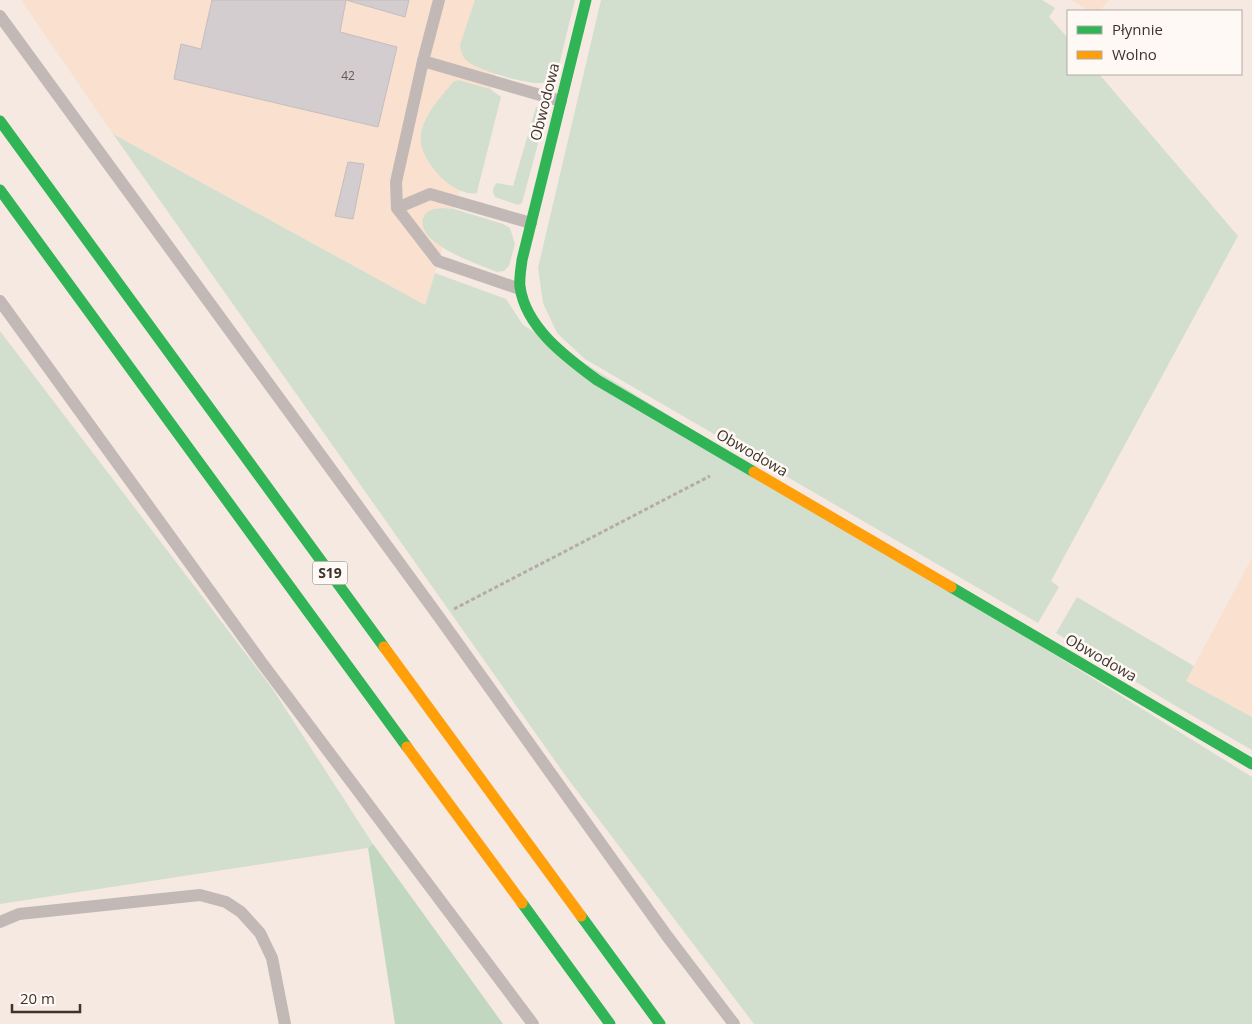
<svg xmlns="http://www.w3.org/2000/svg" width="1252" height="1024" font-family="'Open Sans',sans-serif">
	<style>
		.built { fill: #f9e0cf }
		.green { fill: #d2dfce }
		.forest { fill: #c1d7bf }
		.building { fill: #d4cdcf; stroke: #c4bdbf }
		.lines { fill: none; stroke-linecap: round; stroke-linejoin: round }
		.path { stroke: #b5aca8; stroke-width: 3; stroke-dasharray: 4 2.5; stroke-linecap: butt }
		.lane { stroke: #c2b8b6; stroke-width: 12 }
		.fast { stroke: #30b455; stroke-width: 11 }
		.slow { stroke: #ff9f0a; stroke-width: 11 }
		.labels { text-anchor: middle; stroke-width: 5; stroke-linejoin: round; paint-order: stroke }
		.number-label { font-size: 12px; fill: #645a54 }
		.shield { fill: #fff9f5; stroke: #786e68; stroke-width: 1 }
		.shield-label { font-size: 14px; font-weight: bold; fill: #3e332b }
		.street-label { font-size: 15px; fill: #3e332b; stroke: #fff9f5 }
	</style>
	<rect width="100%" height="100%" fill="#f6e9e1"/>
	<!-- built -->
	<g class="built">
		<polygon points="21,0 518,0 425,305 113,134"/>
		<polygon points="1071,0 1109,0 1099,11 1089,11"/>
		<polygon points="1252,558 1252,717 1186,681"/>
	</g>
	<!-- green -->
	<g class="green">
		<path d="M 475,0 L 575,0 L 557,73 C 552,78 547,83 540,83 C 526,84 476,70 466,60 C 462,56 461,51 460,45 Z"/>
		<polygon points="601,0 1042,0 1055,8 1049,17 1068,38 1068,74 1099,74 1238,236 1051,581 1059,587 1038,623 585,359 557,333 543,303 538,268"/>
		<path d="M 458,80 L 490,89 L 501,97 L 478,188 L 477,193 C 453,198 417,158 421,135 C 424,114 441,97 453,82 Z"/>
		<path d="M 536,107 L 541,108 L 546,114 L 522,203 L 518,205 L 495,197 C 492,191 492,188 497,183 L 513,186 Z"/>
		<polygon points="113,134 425,305 435,273 506,299 523,325 1252,777 1252,1024 754,1024 565,775"/>
		<path d="M 441,208 L 454,209 L 503,224 L 510,228 L 515,244 L 509,266 L 504,271 L 497,272 C 479,264 417,245 423,219 C 425,210 434,209 441,208 Z"/>
		<polygon points="0,331 272,688 373,844 368,848 0,904"/>
		<polygon points="1077,597 1194,666 1186,681 1252,717 1252,750 1174,705 1056,633"/>
	</g>
	<!-- forest -->
	<polygon class="forest" points="373,844 503,1024 395,1024 368,848"/>
	<!-- building -->
	<g class="building">
		<polygon points="212,0 409,0 405,17 346,0 340,32 397,47 378,127 174,79 181,44 201,49"/>
		<polygon points="348,162 364,164 353,219 335,216"/>
	</g>
	<g class="lines">
		<!-- path -->
		<polyline class="path" points="454,609 710,476"/>
		<!-- lane -->
		<g class="lane">
			<polyline points="439,0 423,61 396,182 397,208 438,261 520,289"/>
			<polyline points="0,16 439,617 667,936 734,1024"/>
			<polyline points="423,61 561,101"/>
			<polyline points="397,208 430,194 531,223"/>
			<polyline points="0,301 262,663 533,1024"/>
			<polyline points="0,922 19,914 200,895 226,902 241,912 260,933 272,958 285,1024"/>
		</g>
		<!-- fast -->
		<g class="fast">
			<path d="M 586,0 L 522,260 C 521,269 519,278 520,287 C 526,328 566,357 597,380 L 754,472"/>
			<polyline points="0,121 384,647"/>
			<polyline points="0,190 407,747"/>
			<polyline points="951,587 1252,764"/>
			<polyline points="522,903 610,1024"/>
			<polyline points="581,916 660,1024"/>
		</g>
		<!-- slow -->
		<g class="slow">
			<polyline points="754,472 951,587"/>
			<polyline points="384,647 581,916"/>
			<polyline points="407,747 522,903"/>
		</g>
	</g>
	<g class="labels">
		<!-- number labels -->
		<g class="number-label">
			<text x="348" y="80">42</text>
		</g>
		<!-- shield labels -->
		<rect class="shield" x="312.5" y="561.5" width="35" height="23" rx="4"/>
		<g class="shield-label">
			<text x="330" y="578">S19</text>
		</g>
		<!-- street labels -->
		<g class="street-label">
			<text transform="translate(545 102) rotate(-76)" y="5">Obwodowa</text>
			<text transform="translate(752 453) rotate(30)" y="5">Obwodowa</text>
			<text transform="translate(1101 658) rotate(30)" y="5">Obwodowa</text>
		</g>
	</g>
	<!-- legend -->
	<rect x="1067" y="10" width="175" height="65" fill="#fff9f5" stroke="#b2aaa4"/>
	<rect x="1077" y="26" width="25" height="8" fill="#30b455" stroke="#b2aaa4"/>
	<text x="1112" y="35" font-size="15" fill="#3e332b">Płynnie</text>
	<rect x="1077" y="51" width="25" height="8" fill="#ff9f0a" stroke="#b2aaa4"/>
	<text x="1112" y="60" font-size="15" fill="#3e332b">Wolno</text>
	<!-- scale -->
	<path d="M12 1004v8h68v-8" fill="none" stroke="#3e332b" stroke-width="2.5"/>
	<text x="20" y="1004" font-size="15" fill="#3e332b" stroke="#fff9f5" stroke-width="4" paint-order="stroke">20 m</text>
</svg>
